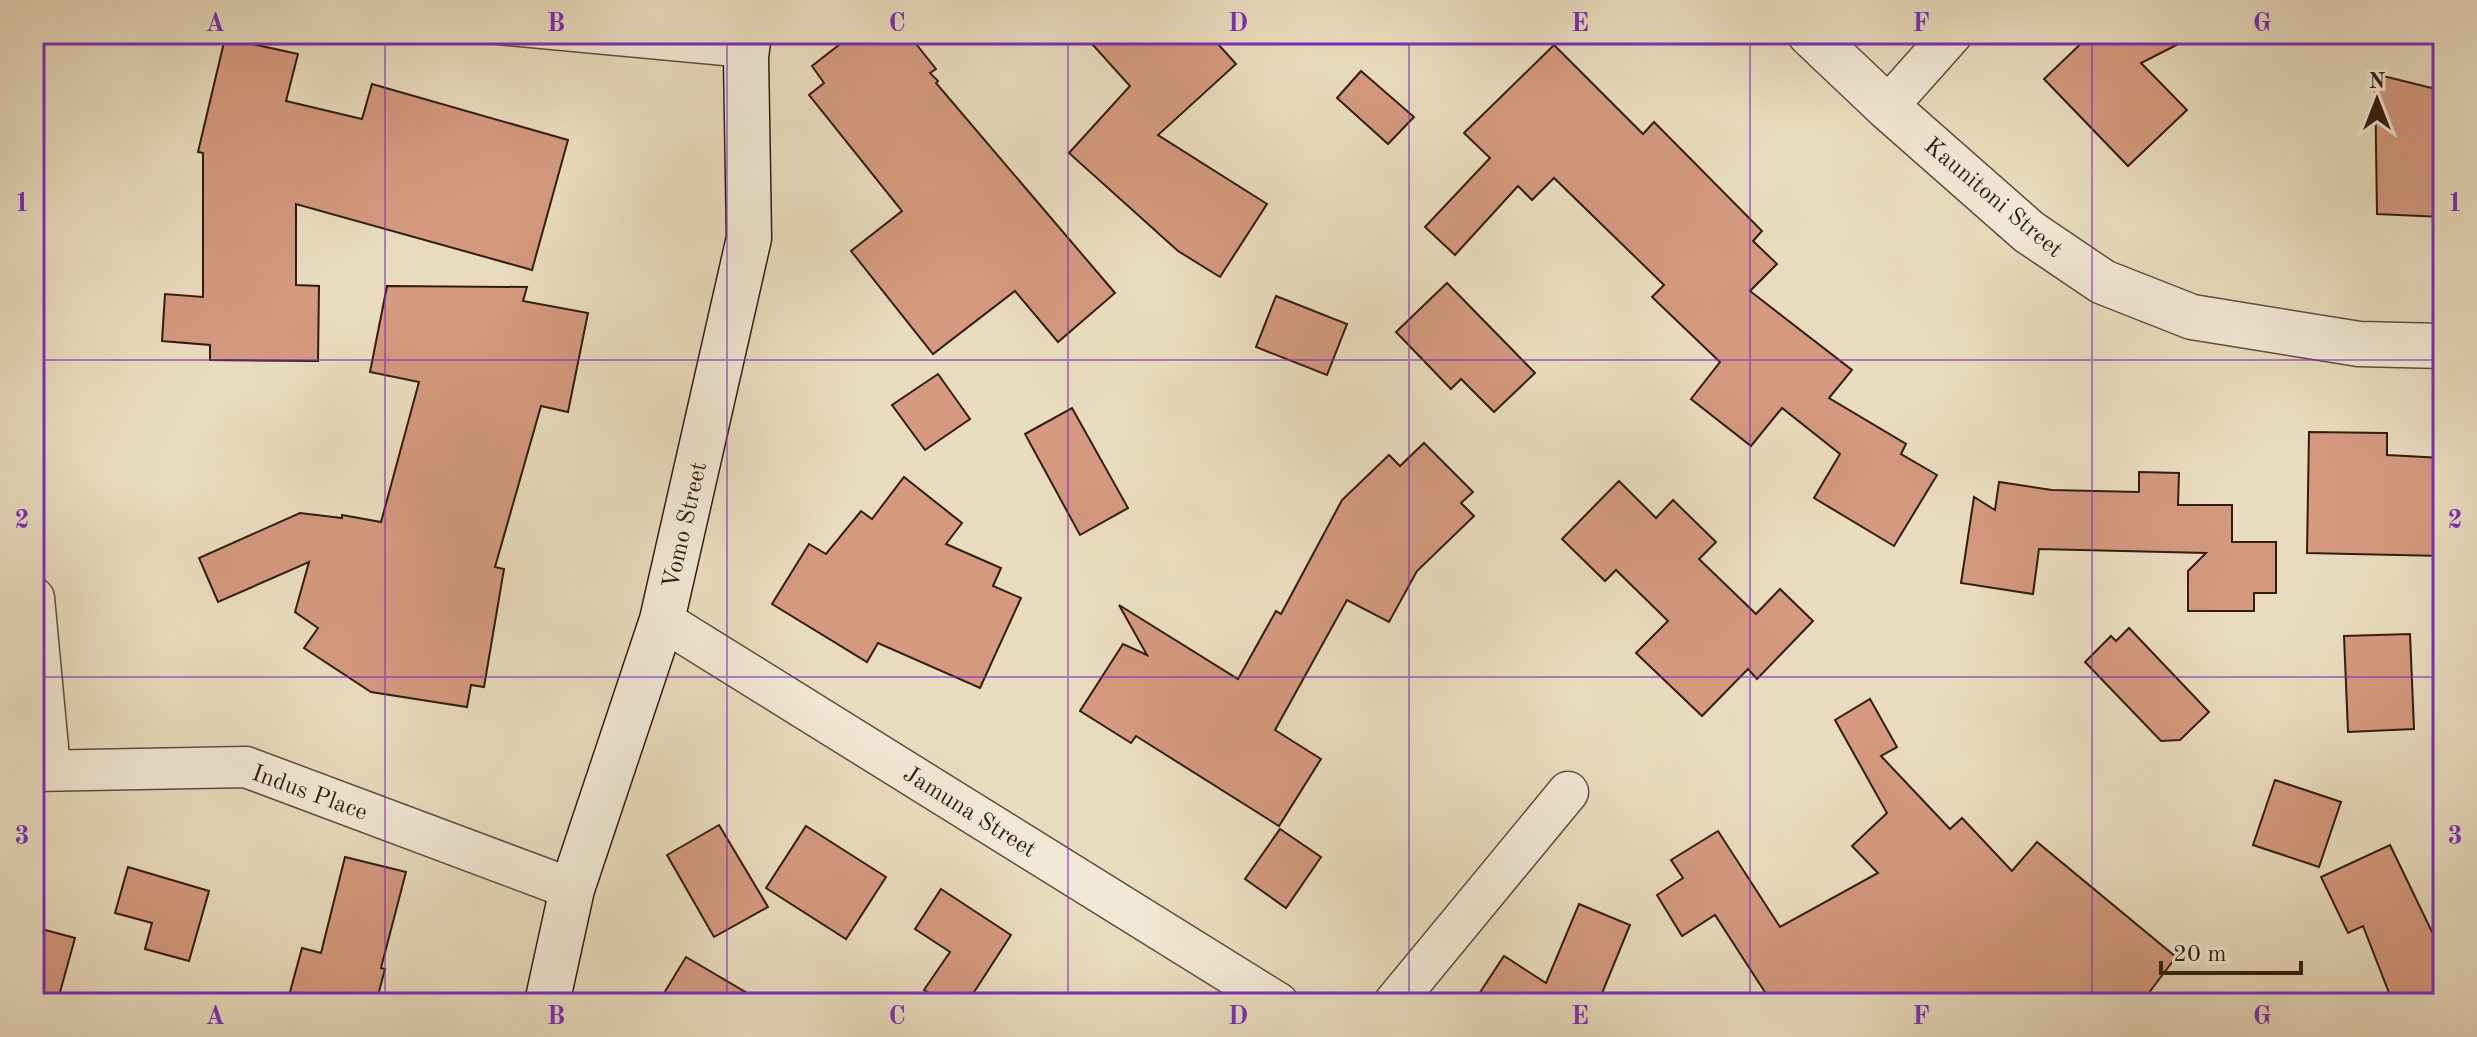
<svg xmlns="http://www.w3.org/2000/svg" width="2477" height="1037" font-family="'Old Standard TT',serif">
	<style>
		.building { fill: #d4997f; stroke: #321c10; stroke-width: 2 }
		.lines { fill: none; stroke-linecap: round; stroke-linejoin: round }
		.service-casing { stroke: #604c3c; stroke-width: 23 }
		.minor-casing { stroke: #604c3c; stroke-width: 43 }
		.tertiary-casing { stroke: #604c3c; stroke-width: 47 }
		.secondary-casing { stroke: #321c10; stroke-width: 47 }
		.service { stroke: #f1e8d5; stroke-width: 20 }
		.minor { stroke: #f1e8d5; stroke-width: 40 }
		.tertiary { stroke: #f1e8d5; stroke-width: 44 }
		.secondary { stroke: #f1e8d5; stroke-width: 44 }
		.grid { fill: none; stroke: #7b2cbf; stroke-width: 2; stroke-opacity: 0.55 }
		.labels { text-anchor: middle; stroke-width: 6; stroke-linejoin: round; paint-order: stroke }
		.street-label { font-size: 24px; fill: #321c10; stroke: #f1e8d5 }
		.neatline { fill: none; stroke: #7b2cbf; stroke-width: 3 }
		.grid-label { font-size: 26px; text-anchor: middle; font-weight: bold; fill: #7b2cbf }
	</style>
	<rect width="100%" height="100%" fill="#e9dcbe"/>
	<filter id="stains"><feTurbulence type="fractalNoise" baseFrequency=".0025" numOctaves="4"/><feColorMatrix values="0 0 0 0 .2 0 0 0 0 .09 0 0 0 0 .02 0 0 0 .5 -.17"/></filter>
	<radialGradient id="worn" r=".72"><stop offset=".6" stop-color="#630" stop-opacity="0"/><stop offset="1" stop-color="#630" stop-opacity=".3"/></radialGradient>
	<!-- building -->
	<g class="building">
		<polygon points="853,34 908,34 936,69 930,73 938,81 936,83 1115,293 1058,342 1015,291 933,354 851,251 902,211 809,95 824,83 812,66"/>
		<polygon points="1083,34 1209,34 1236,64 1158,135 1267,204 1220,277 1178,251 1069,153 1130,86"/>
		<polygon points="2091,34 2198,34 2141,63 2187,110 2128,166 2044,79"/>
		<polygon points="225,38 298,54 286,101 362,119 372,84 568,140 532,270 296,204 296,285 319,286 318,361 210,360 210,345 162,341 165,294 203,297 203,153 198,152"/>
		<polygon points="1554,45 1643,134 1654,122 1762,231 1753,241 1777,264 1750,291 1852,370 1829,398 1906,444 1901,454 1937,475 1894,546 1814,498 1840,454 1782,408 1751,446 1691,399 1720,362 1652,297 1664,285 1554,178 1532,200 1518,186 1455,255 1425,227 1490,158 1464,133"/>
		<polygon points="1361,71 1414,117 1388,144 1337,98"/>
		<polygon points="2375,74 2440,90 2442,217 2377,214"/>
		<polygon points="1447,283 1535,373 1494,412 1461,379 1451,389 1396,332"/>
		<polygon points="387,286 527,287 523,301 588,313 568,412 541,406 495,567 504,569 484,687 471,685 467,707 371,692 304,648 318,628 295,612 309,562 218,602 199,558 300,513 342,518 342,515 381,522 419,382 370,372"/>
		<polygon points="1276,296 1347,324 1327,375 1256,347"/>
		<polygon points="938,374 970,419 925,450 892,405"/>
		<polygon points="1072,408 1128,508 1080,535 1025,434"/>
		<polygon points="2309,432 2387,433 2387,455 2443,458 2443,556 2307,553"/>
		<polygon points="1424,443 1473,492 1461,503 1474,516 1417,571 1389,622 1347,600 1275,730 1321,759 1279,826 1136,736 1131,743 1080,711 1123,644 1147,655 1119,605 1238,679 1276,611 1281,614 1342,500 1389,455 1400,466"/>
		<polygon points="2139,472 2179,473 2178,505 2232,505 2232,542 2276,542 2276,593 2254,593 2254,611 2188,611 2188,571 2206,553 2039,549 2033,594 1961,583 1974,497 1995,510 1999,482 2052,490 2139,492"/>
		<polygon points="904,477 962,523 946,544 1001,568 993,586 1021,598 980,688 878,643 867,662 772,604 809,544 826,554 861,511 872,519"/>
		<polygon points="1619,481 1656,518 1673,500 1716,542 1699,559 1756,614 1780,589 1813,621 1757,679 1748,669 1702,716 1636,653 1668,621 1616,570 1605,581 1562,539"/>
		<polygon points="2129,628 2209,712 2180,740 2161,741 2085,662 2111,636 2116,641"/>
		<polygon points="2410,634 2414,729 2348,732 2344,636"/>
		<polygon points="1870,699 1897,747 1881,756 1950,829 1962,818 2012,871 2037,842 2176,957 2148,994 2117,1003 1772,1003 1715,915 1682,936 1657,895 1683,878 1671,860 1718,831 1780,927 1878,873 1852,846 1887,813 1835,720"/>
		<polygon points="2275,780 2341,802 2319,867 2253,845"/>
		<polygon points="719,825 768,907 714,937 667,855"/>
		<polygon points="806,826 886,877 846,939 766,888"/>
		<polygon points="1280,829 1321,857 1286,908 1245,879"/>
		<polygon points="2390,845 2433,934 2443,929 2443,1003 2393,1003 2363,926 2348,933 2321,877"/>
		<polygon points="345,857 406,872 381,968 385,969 376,1003 287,1003 302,948 321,953"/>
		<polygon points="128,867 209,891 189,961 145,949 152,923 115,913"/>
		<polygon points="941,889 1011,935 967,1003 944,1003 924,990 950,952 915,929"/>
		<polygon points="1579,904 1630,925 1598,1003 1473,1003 1504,956 1546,983"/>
		<polygon points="34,927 75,938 57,1003 34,1003"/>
		<polygon points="686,957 764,1003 658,1003"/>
	</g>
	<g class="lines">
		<defs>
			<polyline id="service" points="498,34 746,57"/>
			<g id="minor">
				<polyline points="1887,107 1952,34"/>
				<polyline points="34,598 50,769"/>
				<polyline points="662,620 1278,1003"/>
				<polyline points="34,771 246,767 572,889"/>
				<polyline points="1394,1003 1568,792"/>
			</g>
			<polyline id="tertiary" points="1810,34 1887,107 2029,232 2103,282 2192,317 2359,344 2443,346"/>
			<polyline id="secondary" points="547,1003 572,889 662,620 749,238 746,57 749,34"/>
		</defs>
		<!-- service casing -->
		<use href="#service" class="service-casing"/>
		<!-- minor casing -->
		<use href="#minor" class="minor-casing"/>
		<!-- tertiary casing -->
		<use href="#tertiary" class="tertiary-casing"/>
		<!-- secondary casing -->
		<use href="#secondary" class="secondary-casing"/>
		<!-- service -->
		<use href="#service" class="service"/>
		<!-- minor -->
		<use href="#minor" class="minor"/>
		<!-- tertiary -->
		<use href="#tertiary" class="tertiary"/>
		<!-- secondary -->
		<use href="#secondary" class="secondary"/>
	</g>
	<!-- grid -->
	<path class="grid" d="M 385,34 L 385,1003M 727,34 L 727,1003M 1068,34 L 1068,1003M 1409,34 L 1409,1003M 1750,34 L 1750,1003M 2092,34 L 2092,1003M 34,360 L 2443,360M 34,677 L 2443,677"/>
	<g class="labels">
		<!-- street labels -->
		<g class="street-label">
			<text transform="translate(1994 197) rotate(40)" y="8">Kaunitoni Street</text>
			<text transform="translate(684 525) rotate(-77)" y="8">Vomo Street</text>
			<text transform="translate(310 792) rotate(20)" y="8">Indus Place</text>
			<text transform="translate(970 811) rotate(32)" y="8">Jamuna Street</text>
		</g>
	</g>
	<!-- margin -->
	<rect width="2477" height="1037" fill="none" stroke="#e9dcbe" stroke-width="88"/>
	<!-- north arrow -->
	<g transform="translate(2377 100)" stroke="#f1e8d5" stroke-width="6" paint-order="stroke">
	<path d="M0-6L14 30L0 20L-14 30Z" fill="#321c10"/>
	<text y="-12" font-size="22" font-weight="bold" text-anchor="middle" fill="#321c10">N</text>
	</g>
	<!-- scale -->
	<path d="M2161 961v12h140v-12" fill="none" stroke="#321c10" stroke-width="4"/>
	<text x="2173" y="961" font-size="24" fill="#321c10" stroke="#f1e8d5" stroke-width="6" paint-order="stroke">20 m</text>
	<rect x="44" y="44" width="2389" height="949" class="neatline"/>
	<g class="grid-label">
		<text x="215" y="31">A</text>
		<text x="556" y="31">B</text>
		<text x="897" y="31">C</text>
		<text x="1238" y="31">D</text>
		<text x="1580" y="31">E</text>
		<text x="1921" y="31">F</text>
		<text x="2262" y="31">G</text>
		<text x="22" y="211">1</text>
		<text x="2455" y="211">1</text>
		<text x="22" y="528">2</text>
		<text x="2455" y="528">2</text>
		<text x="22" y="844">3</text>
		<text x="2455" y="844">3</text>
		<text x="215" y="1024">A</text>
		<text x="556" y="1024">B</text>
		<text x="897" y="1024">C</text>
		<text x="1238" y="1024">D</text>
		<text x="1580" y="1024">E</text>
		<text x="1921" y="1024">F</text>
		<text x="2262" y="1024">G</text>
	</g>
	<rect width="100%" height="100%" filter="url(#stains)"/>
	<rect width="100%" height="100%" fill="url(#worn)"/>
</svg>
